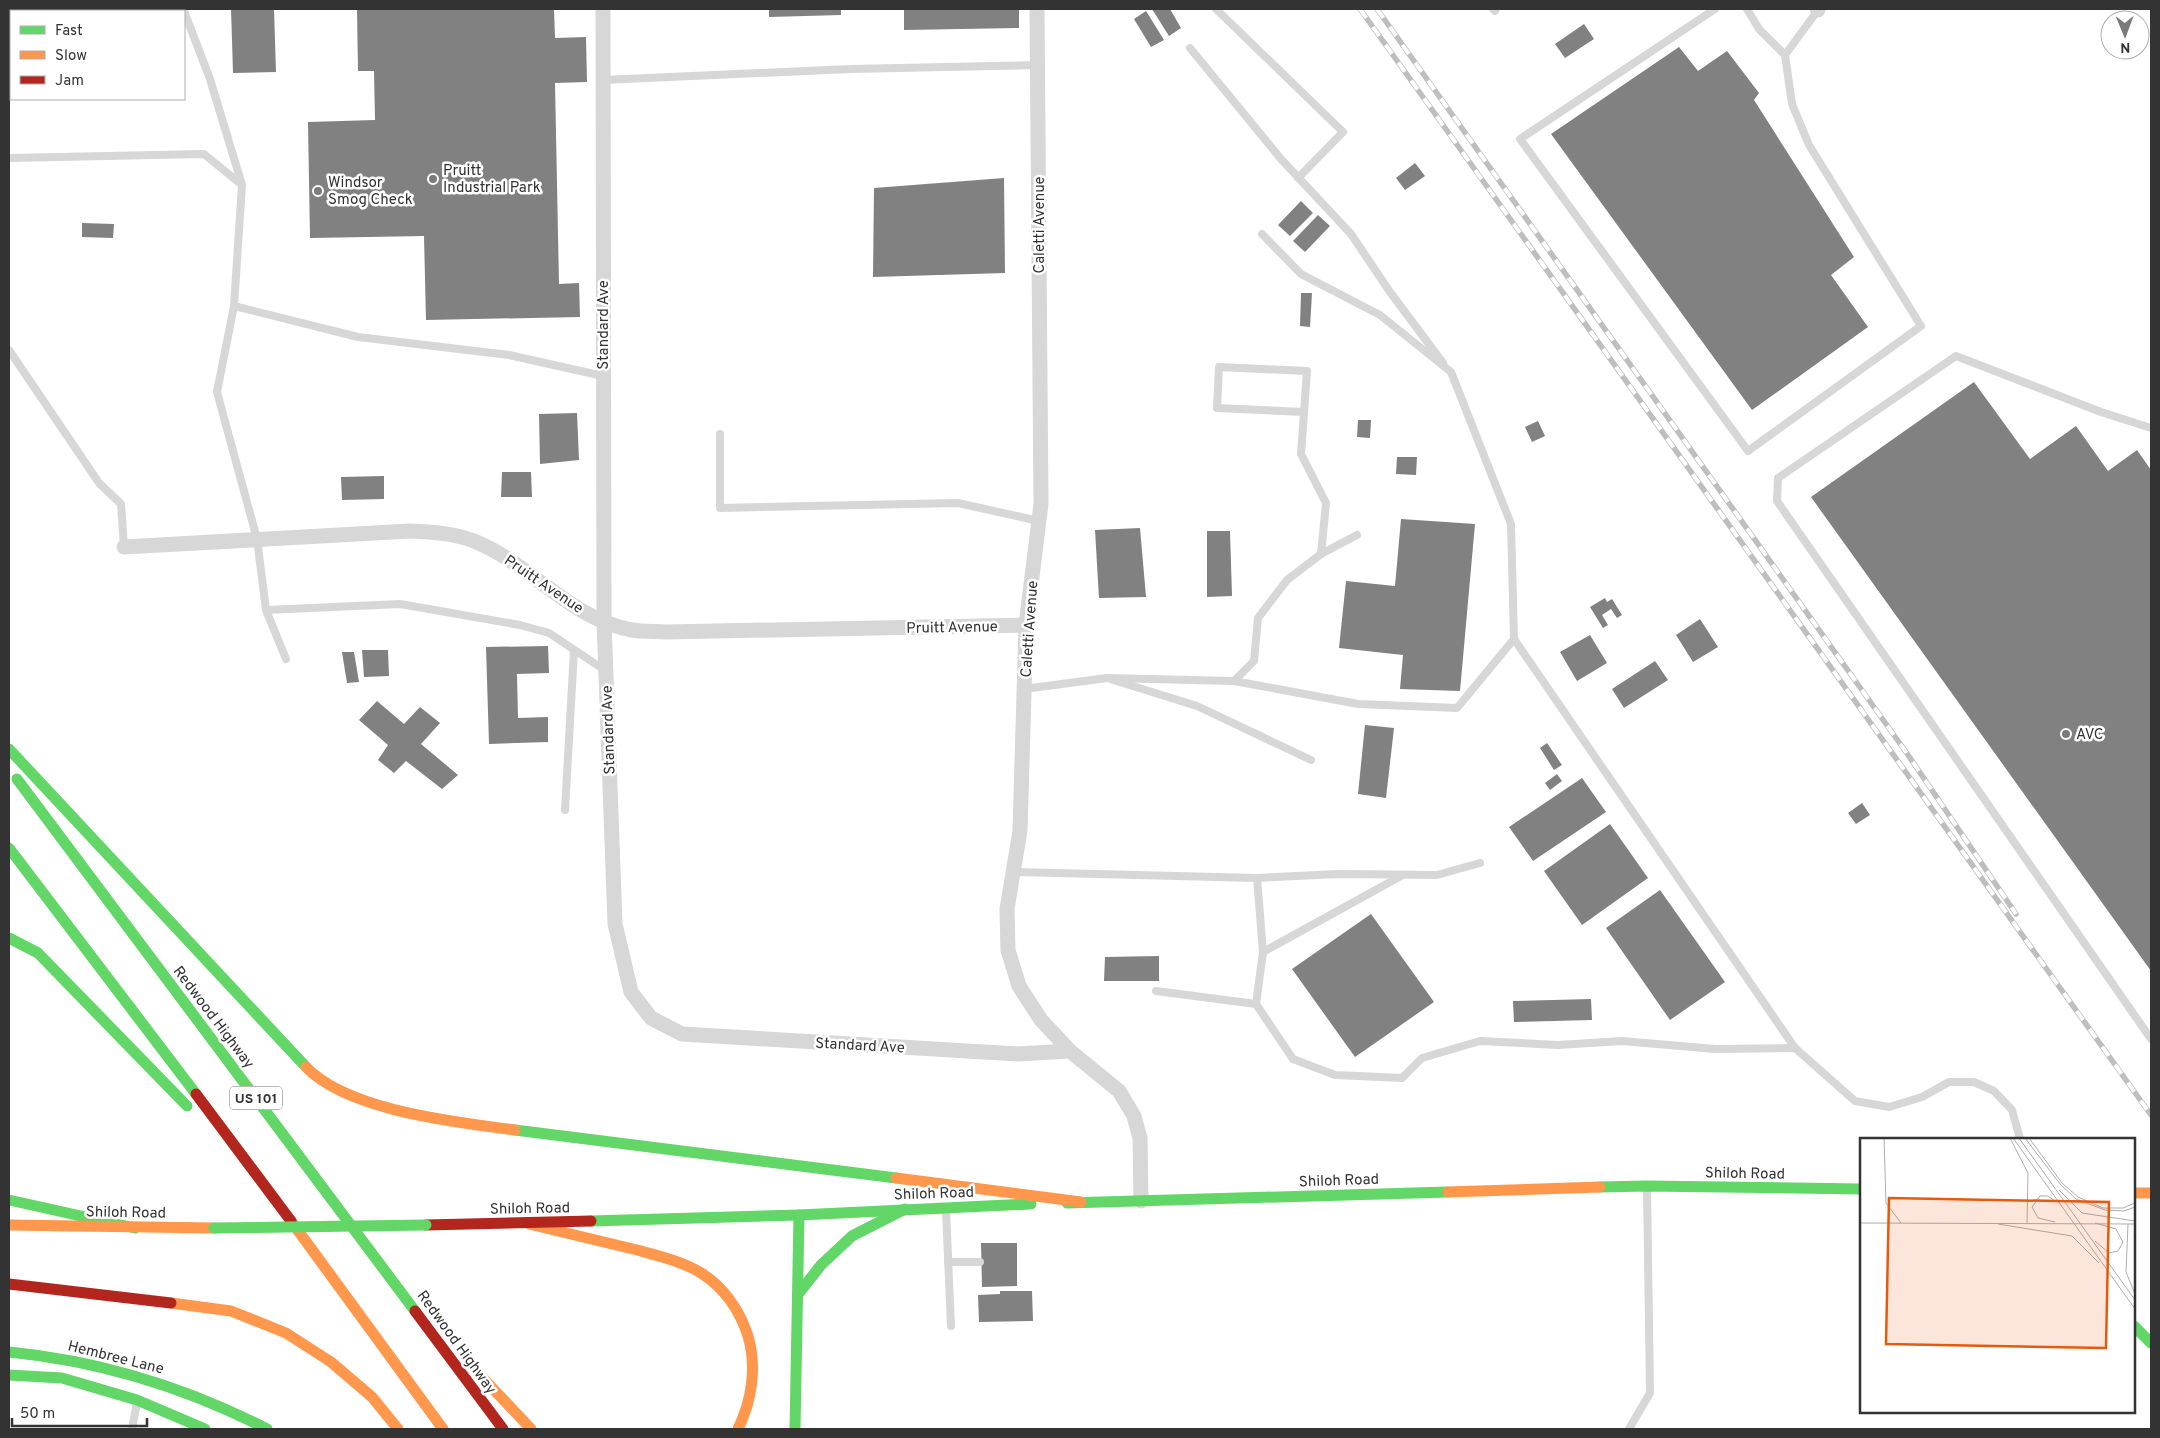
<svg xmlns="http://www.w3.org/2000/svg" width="2160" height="1438" font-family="Overpass,sans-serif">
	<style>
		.building { fill: #818181 }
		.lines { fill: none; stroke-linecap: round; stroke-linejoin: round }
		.lane { stroke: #d7d7d7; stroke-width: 8 }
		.street { stroke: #d7d7d7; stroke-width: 15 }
		.fast { stroke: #63d668; stroke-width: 11 }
		.slow { stroke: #ff974d; stroke-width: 11 }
		.jam { stroke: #b3261e; stroke-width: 11 }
		.rail-casing { stroke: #bebebe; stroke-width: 5.5 }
		.rail { stroke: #fff; stroke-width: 4; stroke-dasharray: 11; stroke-linecap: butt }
		.fast-bridge { stroke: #63d668; stroke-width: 11 }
		.poi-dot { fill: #7a7a7a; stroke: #fff; stroke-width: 2 }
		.labels { text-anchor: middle; stroke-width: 5; stroke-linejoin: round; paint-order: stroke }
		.shield { fill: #fff; stroke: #707070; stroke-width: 1 }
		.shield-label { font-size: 14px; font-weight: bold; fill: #333 }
		.poi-label { font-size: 15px; fill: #333; stroke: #fff; text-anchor: start }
		.street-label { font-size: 15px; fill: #333; stroke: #fff }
		.inset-road { fill: none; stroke: #adadad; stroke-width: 1 }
		.view { fill: #e8590c; fill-opacity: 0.15; stroke: #e8590c; stroke-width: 2.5 }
		.inset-edge { fill: none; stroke: #333; stroke-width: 2.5 }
	</style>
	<rect width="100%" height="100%" fill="#fff"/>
	<!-- building -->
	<g class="building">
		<polygon points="231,9 274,9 276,72 233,73"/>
		<polygon points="357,9 554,9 555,38 586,37 587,82 555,83 559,284 579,283 580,317 426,320 424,236 310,238 308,122 375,120 374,71 358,71"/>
		<polygon points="769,9 841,9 841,15 769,17"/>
		<polygon points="904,9 1019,9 1019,28 904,30"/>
		<polygon points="1152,9 1170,9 1181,28 1169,36"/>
		<polygon points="1146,11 1164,40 1151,47 1134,19"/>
		<polygon points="1584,24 1594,39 1565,58 1555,44"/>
		<polygon points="1679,47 1698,71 1727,51 1759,93 1754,100 1854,257 1831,275 1868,327 1752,410 1551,134"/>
		<polygon points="1415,163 1425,176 1405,190 1396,178"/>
		<polygon points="1004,178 1005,273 873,277 874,188"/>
		<polygon points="1301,201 1313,213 1290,236 1278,225"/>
		<polygon points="1318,215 1330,226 1305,252 1293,241"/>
		<polygon points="82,223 114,224 113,238 82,237"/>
		<polygon points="1301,293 1312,293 1310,327 1300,326"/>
		<polygon points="1974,382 2030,459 2076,426 2108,471 2137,450 2151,470 2151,971 1811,497"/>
		<polygon points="577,413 579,460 540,464 539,414"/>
		<polygon points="1358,420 1371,420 1370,438 1357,437"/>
		<polygon points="1538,421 1545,436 1532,442 1525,427"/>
		<polygon points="1397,457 1417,457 1416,475 1396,474"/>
		<polygon points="502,472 531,472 532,497 501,497"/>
		<polygon points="384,476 384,499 342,500 341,477"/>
		<polygon points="1401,519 1475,524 1460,691 1400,689 1403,655 1339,648 1346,581 1395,586"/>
		<polygon points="1140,528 1146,597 1099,598 1095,530"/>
		<polygon points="1207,531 1230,531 1232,596 1207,597"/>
		<polygon points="1605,598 1607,602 1612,599 1622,615 1617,618 1611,609 1602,615 1608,625 1603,628 1590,607"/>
		<polygon points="1700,619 1718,647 1693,662 1676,635"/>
		<polygon points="1590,635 1607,663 1577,681 1560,652"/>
		<polygon points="548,646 549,673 517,674 518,718 548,717 548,742 489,744 486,647"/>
		<polygon points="362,650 388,650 389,676 364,677"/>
		<polygon points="342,652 354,652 359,682 347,683"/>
		<polygon points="1655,661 1668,680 1624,708 1612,689"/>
		<polygon points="377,701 404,724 420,707 440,723 421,744 458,775 442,789 406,761 394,773 378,760 388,745 359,720"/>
		<polygon points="1365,725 1394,728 1386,798 1358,794"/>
		<polygon points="1547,743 1562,765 1554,770 1540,748"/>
		<polygon points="1557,774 1562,781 1550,790 1545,783"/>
		<polygon points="1582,778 1606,812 1533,861 1509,827"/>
		<polygon points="1862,803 1870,815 1856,824 1848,813"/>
		<polygon points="1610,824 1648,878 1582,925 1544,871"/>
		<polygon points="1660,890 1725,982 1670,1020 1606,928"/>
		<polygon points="1371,914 1434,1002 1355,1057 1292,969"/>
		<polygon points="1159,956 1159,981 1104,981 1105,957"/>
		<polygon points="1591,999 1592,1020 1514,1022 1513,1001"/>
		<polygon points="981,1243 1017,1243 1017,1286 982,1287"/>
		<polygon points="1000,1291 1032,1291 1033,1321 979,1322 978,1295 1000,1294"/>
	</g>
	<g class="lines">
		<!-- lane -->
		<g class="lane">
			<polyline points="1216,9 1343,132 1298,178"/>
			<polyline points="1493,9 1495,11"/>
			<polyline points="1715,9 1520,139 1748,451 1921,326 1809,145 1792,104 1785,55 1759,29 1747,9"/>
			<polyline points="184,11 210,79 242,185 234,306 358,337 509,355 603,376"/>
			<polyline points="1190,48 1281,159 1351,234 1390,292 1443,363"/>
			<polyline points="1785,55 1818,10"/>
			<polyline points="603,80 850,69 1038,65"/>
			<polyline points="9,158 204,154 242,185"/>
			<polyline points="1262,234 1301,274 1380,315 1451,372 1511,524 1514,639 1795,1048 1855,1101 1889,1107 1922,1097 1949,1082 1974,1082 1994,1091 2012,1110 2020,1139"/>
			<polyline points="234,306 217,392 257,539 266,610 286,659"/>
			<polyline points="9,350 99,483 121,504 124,547"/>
			<polyline points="1303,412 1217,408 1219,367 1307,371 1301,454 1326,503 1321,554"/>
			<polyline points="2151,428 2101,412 1956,356 1778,478 1777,501 2151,1039"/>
			<polyline points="720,434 720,508 958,503 1039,521"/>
			<polyline points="266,610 400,604 520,625 549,633 606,671"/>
			<polyline points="1107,678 1234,681 1358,704 1457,708 1514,639"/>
			<polyline points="1234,681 1254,661 1258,618 1287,580 1321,554 1357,535"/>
			<polyline points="1024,689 1107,678 1197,706 1311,760"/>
			<polyline points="565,810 574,650"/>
			<polyline points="1013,872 1257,878 1263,952 1256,1004"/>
			<polyline points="1257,878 1339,874 1437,875 1480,863"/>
			<polyline points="1263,952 1401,876"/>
			<polyline points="1156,991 1256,1004 1293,1059 1335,1075 1402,1078 1422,1058 1480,1041 1558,1045 1622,1041 1715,1049 1795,1048"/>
			<polyline points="946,1210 951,1326"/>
			<polyline points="948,1262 980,1262"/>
			<polyline points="132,1429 137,1402"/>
			<polyline points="1629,1429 1650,1393 1647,1187"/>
		</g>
		<!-- street -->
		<g class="street">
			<polyline points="603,9 604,621 615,924 631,992 651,1018 682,1034 1018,1054 1070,1051"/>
			<polyline points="1037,9 1041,504 1026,625 1020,831 1007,909 1008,950 1019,986 1041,1020 1070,1051 1119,1091 1134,1116 1140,1138 1141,1201"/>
			<polyline points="1817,9 1818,10"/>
			<path d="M 124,547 L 410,531 C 432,532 453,533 474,541 C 531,564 570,619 632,630 C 643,632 656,631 667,632 L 1026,625"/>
		</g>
		<!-- fast -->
		<g class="fast">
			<polyline points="9,749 306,1067"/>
			<polyline points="17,779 415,1311"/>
			<polyline points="9,848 196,1094"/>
			<polyline points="9,938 38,953 187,1106"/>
			<polyline points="515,1130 896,1178"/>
			<polyline points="1600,1187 1647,1186 1861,1189"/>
			<polyline points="9,1200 135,1228"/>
			<polyline points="1067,1203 1448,1192"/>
			<polyline points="591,1221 799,1215 1031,1204"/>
			<polyline points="799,1293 821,1265 852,1236 905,1209"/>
			<polyline points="2134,1326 2151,1343"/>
			<path d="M 9,1352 C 101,1361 185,1387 267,1429"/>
			<polyline points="9,1375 62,1378 137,1400 205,1429"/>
			<polyline points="795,1429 799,1215"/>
		</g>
		<!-- slow -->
		<g class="slow">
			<path d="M 306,1067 C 348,1111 456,1122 515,1130"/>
			<polyline points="896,1178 1081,1202"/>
			<polyline points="1448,1192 1600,1187"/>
			<polyline points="2134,1193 2151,1193"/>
			<polyline points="291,1221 443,1429"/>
			<path d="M 529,1224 C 565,1233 601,1241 637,1250 C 658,1256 682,1261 701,1273 C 724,1287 740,1311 748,1336 C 757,1367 752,1400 738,1429"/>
			<polyline points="9,1225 214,1228"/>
			<polyline points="171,1303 231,1311 286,1333 331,1362 372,1397 398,1429"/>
			<polyline points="482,1377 531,1429"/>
		</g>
		<!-- jam -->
		<g class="jam">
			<polyline points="196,1094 291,1221"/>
			<polyline points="426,1225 591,1221"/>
			<polyline points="9,1284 171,1303"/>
			<polyline points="415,1311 503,1429"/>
		</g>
		<defs>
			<g id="rail">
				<polyline points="1360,9 2151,1115"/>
				<polyline points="1377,9 1906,752 2016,914"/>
			</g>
		</defs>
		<!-- rail casing -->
		<use href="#rail" class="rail-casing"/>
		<!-- rail -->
		<use href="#rail" class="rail"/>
		<!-- fast-bridge -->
		<polyline class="fast-bridge" points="214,1228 426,1225"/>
	</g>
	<!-- markers -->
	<g class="poi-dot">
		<circle cx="433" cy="179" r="5"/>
		<circle cx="318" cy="191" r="5"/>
		<circle cx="2066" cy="734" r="5"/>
	</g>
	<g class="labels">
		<!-- shield labels -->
		<rect class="shield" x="230" y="1086.5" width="52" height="23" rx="4"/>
		<g class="shield-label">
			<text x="256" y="1103">US 101</text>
		</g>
		<!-- poi labels -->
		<g class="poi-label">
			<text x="443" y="175">Pruitt<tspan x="443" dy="17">Industrial Park</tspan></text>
			<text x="328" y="187">Windsor<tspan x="328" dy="17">Smog Check</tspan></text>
			<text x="2076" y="739">AVC</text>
		</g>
		<!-- street labels -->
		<g class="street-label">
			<text transform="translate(1039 225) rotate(-90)" y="5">Caletti Avenue</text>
			<text transform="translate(603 325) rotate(-90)" y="5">Standard Ave</text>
			<text transform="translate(544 584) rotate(34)" y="5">Pruitt Avenue</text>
			<text transform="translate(952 627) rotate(-1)" y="5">Pruitt Avenue</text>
			<text transform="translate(1029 629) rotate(-86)" y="5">Caletti Avenue</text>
			<text transform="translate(608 730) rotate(-92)" y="5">Standard Ave</text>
			<text transform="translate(214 1017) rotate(53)" y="5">Redwood Highway</text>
			<text transform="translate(860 1045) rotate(3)" y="5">Standard Ave</text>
			<text transform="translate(1745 1173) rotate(1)" y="5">Shiloh Road</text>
			<text transform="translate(1339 1180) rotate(-2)" y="5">Shiloh Road</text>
			<text transform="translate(934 1193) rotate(-2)" y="5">Shiloh Road</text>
			<text transform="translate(530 1208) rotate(-1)" y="5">Shiloh Road</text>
			<text transform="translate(126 1212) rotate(1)" y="5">Shiloh Road</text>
			<text transform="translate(457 1342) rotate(54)" y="5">Redwood Highway</text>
			<text transform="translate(116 1357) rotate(14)" y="5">Hembree Lane</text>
		</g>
	</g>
	<!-- overview -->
	<g transform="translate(1860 1138)">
		<rect width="275" height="275" fill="#fff"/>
		<path class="inset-road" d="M 24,0 L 26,65 L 41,85M 150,0 L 168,35 L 167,85M 153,0 L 275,171M 159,0 L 275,162M 165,0 L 200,46 L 216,61 L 245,72 L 264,73 L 275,69M 169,0 L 202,45 L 218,59 L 243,70 L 263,70 L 275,65M 199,52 L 222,75 L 275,83M 195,63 L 188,58 L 180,58 L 172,69 L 178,80 L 195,84M 0,85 L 275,86M 235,85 L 256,91 L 263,104 L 258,113 L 249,115 L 235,103M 138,86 L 212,98 L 239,125M 268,86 L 266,134 L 275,156"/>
		<path class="view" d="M 29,60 L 249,64 L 246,210 L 26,206 Z"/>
		<rect width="275" height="275" class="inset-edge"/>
	</g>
	<!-- border -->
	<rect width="2160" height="1438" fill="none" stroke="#333333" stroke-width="20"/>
	<!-- legend -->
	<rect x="10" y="10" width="175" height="90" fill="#ffffff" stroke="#adadad"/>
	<rect x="20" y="26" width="25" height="8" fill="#63d668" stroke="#adadad"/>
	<text x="55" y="35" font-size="15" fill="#333333">Fast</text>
	<rect x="20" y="51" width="25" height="8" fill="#ff974d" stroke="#adadad"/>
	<text x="55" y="60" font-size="15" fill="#333333">Slow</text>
	<rect x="20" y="76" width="25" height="8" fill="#b3261e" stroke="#adadad"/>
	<text x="55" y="85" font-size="15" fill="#333333">Jam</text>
	<!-- north arrow -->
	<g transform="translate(2125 35) rotate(179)"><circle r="24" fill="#ffffff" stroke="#adadad"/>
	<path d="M0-4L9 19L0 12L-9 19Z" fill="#7a7a7a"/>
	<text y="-8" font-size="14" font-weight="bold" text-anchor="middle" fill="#333333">N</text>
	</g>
	<!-- scale -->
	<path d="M12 1418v8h135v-8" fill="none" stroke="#333333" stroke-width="2.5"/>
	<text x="20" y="1418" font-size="15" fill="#333333" stroke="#ffffff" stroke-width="4" paint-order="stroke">50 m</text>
</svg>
